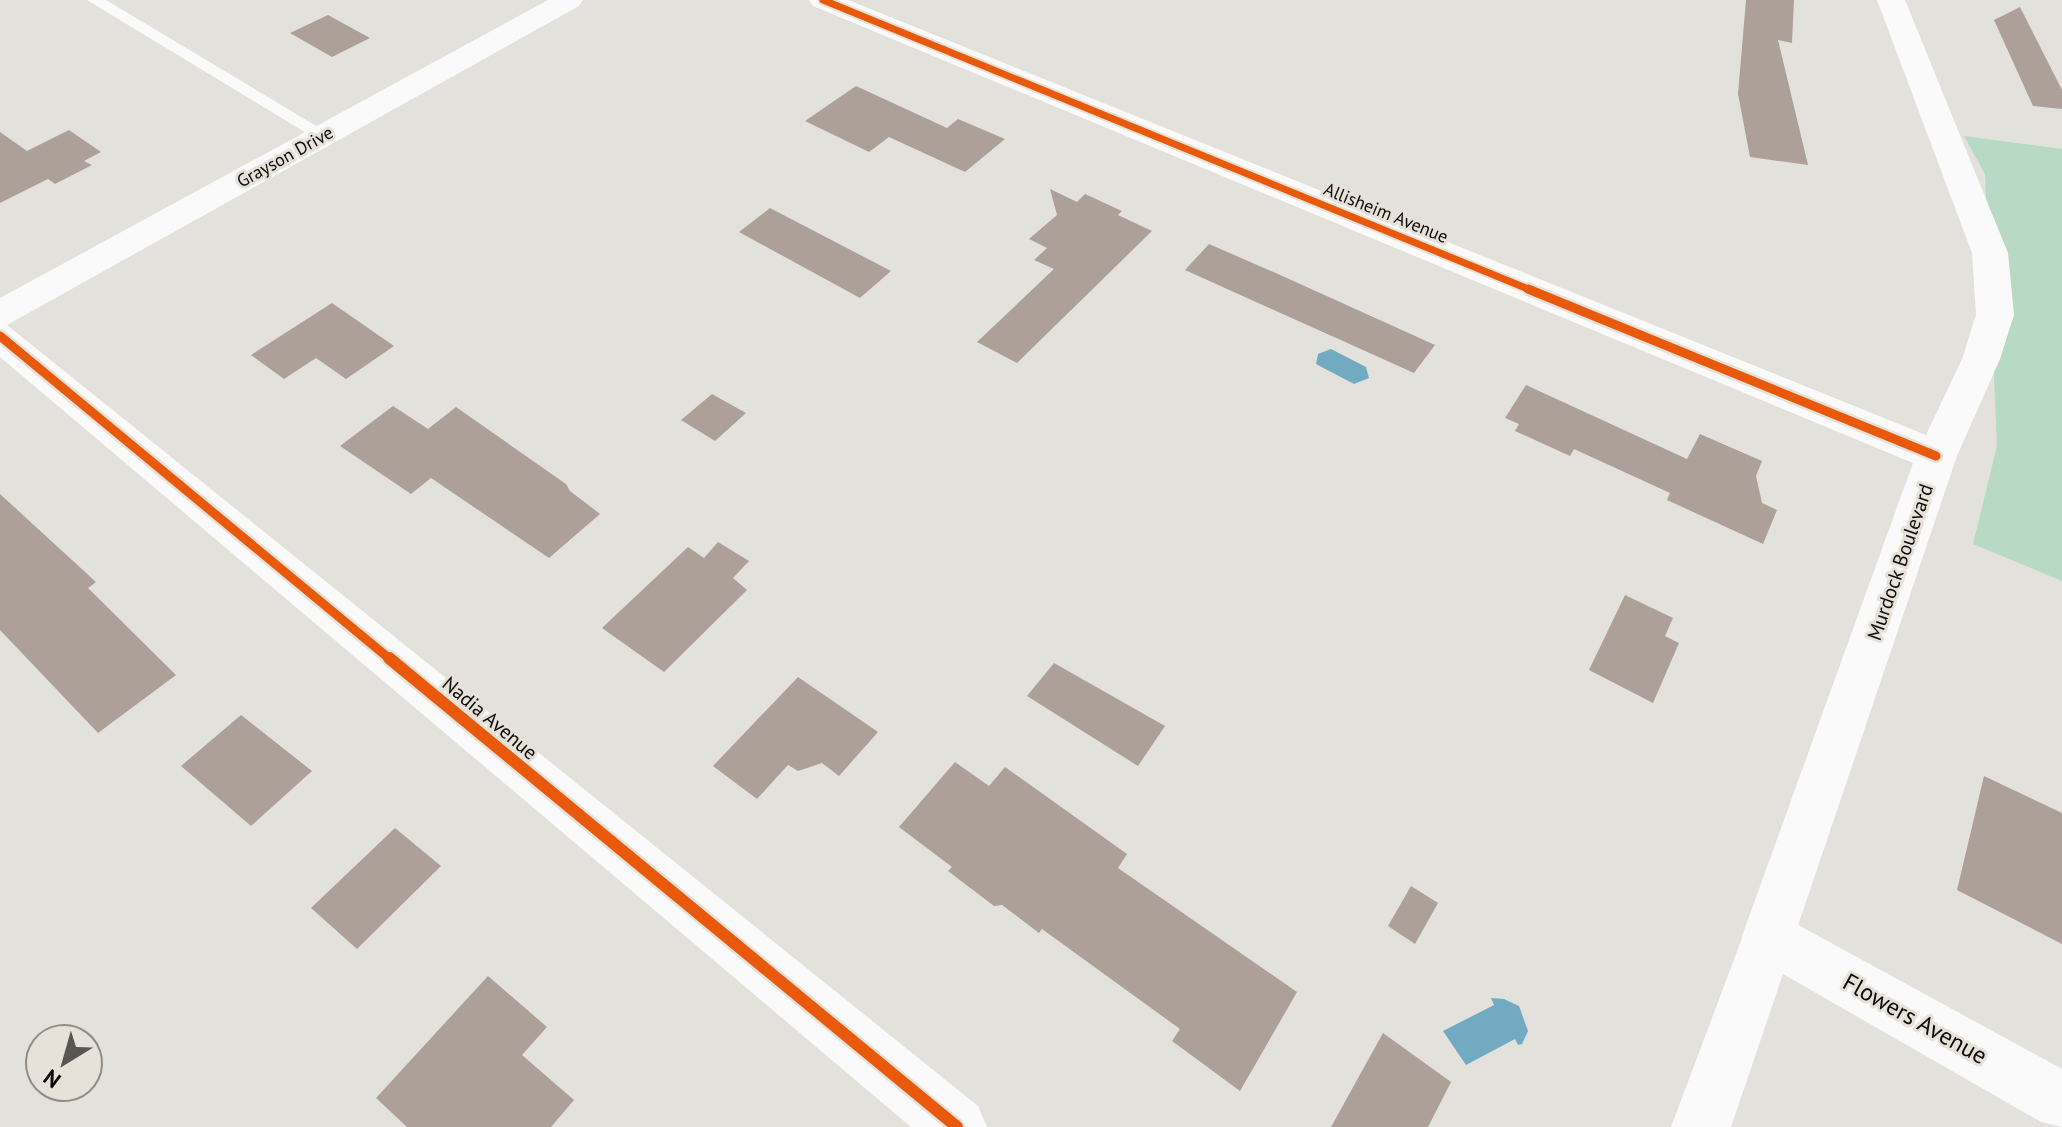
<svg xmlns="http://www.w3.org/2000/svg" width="2062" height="1127" font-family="'PT Sans',sans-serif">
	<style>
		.green { fill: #b8d9c3 }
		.water { fill: #72aac2 }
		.building { fill: #ada099 }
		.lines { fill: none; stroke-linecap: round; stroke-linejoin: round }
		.service { fill: #fbfafa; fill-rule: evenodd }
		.minor { fill: #fbfafa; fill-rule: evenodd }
		.tertiary { fill: #fbfafa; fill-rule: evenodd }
		.cycleway-far2-casing { stroke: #e6e2d9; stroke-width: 11 }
		.cycleway-far1-casing { stroke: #e6e2d9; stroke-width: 14 }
		.cycleway-casing { stroke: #e6e2d9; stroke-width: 17 }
		.cycleway-far2 { stroke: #e8590c; stroke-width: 7 }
		.cycleway-far1 { stroke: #e8590c; stroke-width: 9 }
		.cycleway { stroke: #e8590c; stroke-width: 12 }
		.labels { text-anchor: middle; stroke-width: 6; stroke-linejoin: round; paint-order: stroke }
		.far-street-label { font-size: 18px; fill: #0d0b09; stroke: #e6e2d9 }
		.street-label { font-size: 20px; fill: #0d0b09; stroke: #e6e2d9 }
		.near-street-label { font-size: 24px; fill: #0d0b09; stroke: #e6e2d9 }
	</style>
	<rect width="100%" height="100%" fill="#e3e1dc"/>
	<!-- green -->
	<polygon class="green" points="1964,136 2062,149 2062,581 1973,544 1997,446 1985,174"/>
	<!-- water -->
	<g class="water">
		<polygon points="1331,349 1366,367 1369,378 1354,384 1316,364 1318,354"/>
		<polygon points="1491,998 1504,999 1519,1006 1528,1031 1522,1044 1518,1045 1515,1039 1466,1065 1443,1031 1494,1005"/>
	</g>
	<!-- building -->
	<g class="building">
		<polygon points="1746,0 1794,0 1792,43 1778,40 1808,165 1750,157 1738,94"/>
		<polygon points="2020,7 2062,90 2062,109 2033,106 1994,20"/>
		<polygon points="328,15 370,38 332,57 290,33"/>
		<polygon points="856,86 947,128 958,119 1005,139 965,172 889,137 869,152 805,121"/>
		<polygon points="69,130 101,152 84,161 92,165 55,184 48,179 0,203 0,132 27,151"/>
		<polygon points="1050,189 1077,202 1085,194 1122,211 1118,215 1152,231 1017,363 977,342 1054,269 1034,260 1047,248 1029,239 1057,215"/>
		<polygon points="770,208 891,271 860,298 739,232"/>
		<polygon points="1209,244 1278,274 1435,345 1414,373 1185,270"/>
		<polygon points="332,303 394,346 346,379 316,358 284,379 251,355"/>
		<polygon points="1526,385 1687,459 1700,434 1762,461 1756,476 1762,503 1777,510 1763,544 1667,500 1670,493 1574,449 1570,456 1515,431 1519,424 1505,418"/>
		<polygon points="712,394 746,413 715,441 681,420"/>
		<polygon points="393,406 428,429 456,407 566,484 570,491 600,514 549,558 431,478 411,494 340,446"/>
		<polygon points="0,494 96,582 88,588 176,675 98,733 0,630"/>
		<polygon points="718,542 749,561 733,578 747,590 664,672 602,628 688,547 704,558"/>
		<polygon points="1625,595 1673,618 1665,636 1679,643 1653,703 1589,670"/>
		<polygon points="1054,663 1165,726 1138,766 1027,696"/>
		<polygon points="798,677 878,732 839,776 822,763 798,771 788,765 757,799 713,766"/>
		<polygon points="241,715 312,771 251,826 181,766"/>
		<polygon points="955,762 989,786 1005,767 1127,854 1118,868 1297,992 1240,1091 1172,1041 1180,1029 1042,929 1039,933 1002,905 994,906 948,871 952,867 899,827"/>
		<polygon points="1984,776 2062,813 2062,944 1957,890"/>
		<polygon points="395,828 441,866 357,949 311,908"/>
		<polygon points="1411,886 1438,903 1415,944 1388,926"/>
		<polygon points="488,976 547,1027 522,1055 574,1100 551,1127 407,1127 376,1098"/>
		<polygon points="1383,1033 1451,1082 1428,1127 1331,1127"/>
	</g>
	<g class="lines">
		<!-- service -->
		<polygon class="service" points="87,0 106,0 333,136 324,141 318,140"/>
		<!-- minor -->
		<g class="minor">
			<polygon points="548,0 583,0 579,6 7,325 978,1106 987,1127 911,1127 0,357 0,298"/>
			<polygon points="809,0 848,0 1926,435 1962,359 1976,315 1972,253 1877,0 1905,0 2008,253 2014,315 2000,359 1957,456 1788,955 1769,963 1750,955 1742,936 1913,463 813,6"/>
		</g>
		<!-- tertiary -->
		<polygon class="tertiary" points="1769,909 2062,1069 2062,1127 2041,1122 1783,974 1731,1127 1671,1127 1750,917"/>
		<defs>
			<polyline id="cycleway-far2" points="823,0 1533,291"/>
			<g id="cycleway-far1">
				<polyline points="1528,289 1936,456"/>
				<polyline points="0,336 391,660"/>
			</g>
			<polyline id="cycleway" points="389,658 957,1127"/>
		</defs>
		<!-- cycleway-far2 casing -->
		<use href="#cycleway-far2" class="cycleway-far2-casing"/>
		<!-- cycleway-far1 casing -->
		<use href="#cycleway-far1" class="cycleway-far1-casing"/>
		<!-- cycleway casing -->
		<use href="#cycleway" class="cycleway-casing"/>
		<!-- cycleway-far2 -->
		<use href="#cycleway-far2" class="cycleway-far2"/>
		<!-- cycleway-far1 -->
		<use href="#cycleway-far1" class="cycleway-far1"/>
		<!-- cycleway -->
		<use href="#cycleway" class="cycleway"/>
	</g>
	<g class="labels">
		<!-- far-street labels -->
		<g class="far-street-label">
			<text transform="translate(285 157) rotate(-29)" y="6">Grayson Drive</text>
			<text transform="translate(1386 213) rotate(22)" y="6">Allisheim Avenue</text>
		</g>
		<!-- street labels -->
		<g class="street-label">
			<text transform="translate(1900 562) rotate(-71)" y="7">Murdock Boulevard</text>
			<text transform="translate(490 718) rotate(40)" y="7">Nadia Avenue</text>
		</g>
		<!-- near-street labels -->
		<g class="near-street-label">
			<text transform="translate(1915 1019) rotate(29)" y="8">Flowers Avenue</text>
		</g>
	</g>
	<!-- north arrow -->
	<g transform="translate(64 1063) rotate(217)"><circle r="38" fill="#e6e2d9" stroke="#8f8c86" stroke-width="2"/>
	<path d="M0-6L14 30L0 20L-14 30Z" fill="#585653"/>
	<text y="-12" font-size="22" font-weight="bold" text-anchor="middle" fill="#0d0b09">N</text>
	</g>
</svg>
